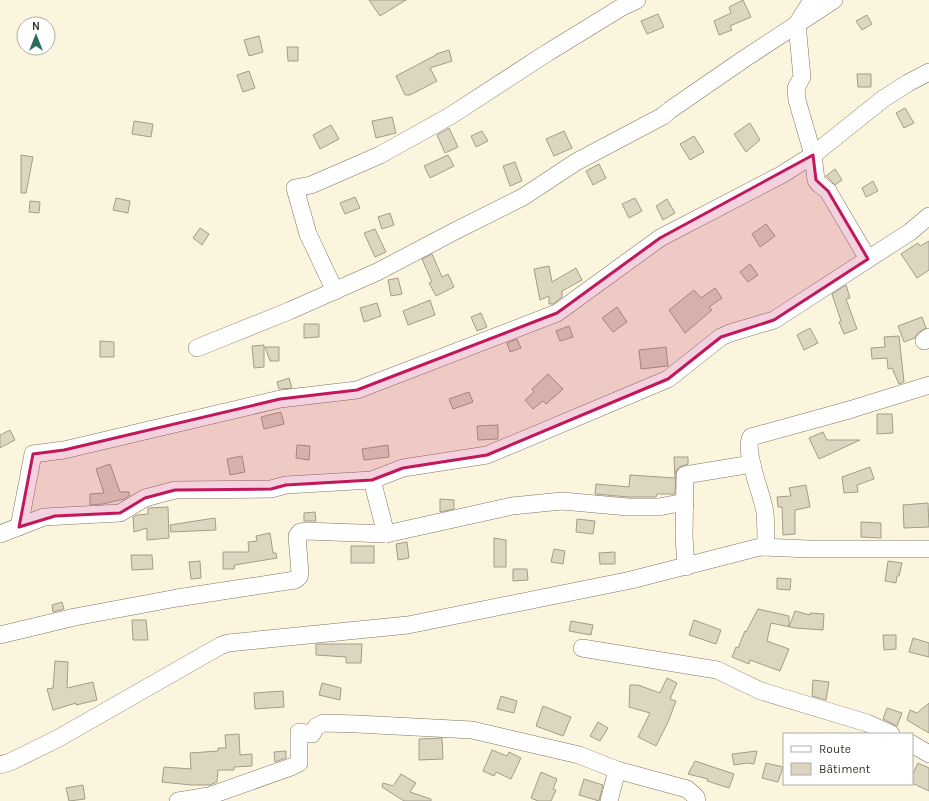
<svg xmlns="http://www.w3.org/2000/svg" width="929" height="801" font-family="Karla,sans-serif">
	<style>
		.building { fill: #dcd6c1; stroke: #a39d88 }
		.lines { fill: none; stroke-linecap: round; stroke-linejoin: round }
		.minor-casing { stroke: #7d7764; stroke-width: 18 }
		.minor { stroke: #fff; stroke-width: 17 }
		.marked { fill: #c2185b; fill-opacity: 0.2; stroke: #c2185b; stroke-width: 3; stroke-linejoin: round }
	</style>
	<rect width="100%" height="100%" fill="#fbf5de"/>
	<!-- building -->
	<g class="building">
		<polygon points="369,0 406,0 380,16"/>
		<polygon points="743,0 751,17 730,26 732,30 719,35 714,21 731,13 729,7"/>
		<polygon points="658,14 664,27 647,34 641,21"/>
		<polygon points="867,15 872,24 862,30 856,21"/>
		<polygon points="259,36 263,52 249,56 244,40"/>
		<polygon points="287,47 298,47 298,61 288,61"/>
		<polygon points="449,50 452,61 430,68 437,81 410,95 405,95 396,76 436,55 436,54"/>
		<polygon points="249,71 255,88 243,92 237,75"/>
		<polygon points="857,74 871,74 871,87 858,87"/>
		<polygon points="905,108 914,123 904,128 896,113"/>
		<polygon points="392,117 396,133 376,138 372,121"/>
		<polygon points="134,121 153,124 151,137 132,134"/>
		<polygon points="750,123 760,140 746,152 734,134"/>
		<polygon points="331,125 339,139 320,149 313,135"/>
		<polygon points="449,128 458,147 445,153 437,135"/>
		<polygon points="482,131 488,141 476,147 471,136"/>
		<polygon points="564,131 572,148 554,156 546,139"/>
		<polygon points="694,136 704,152 690,160 680,144"/>
		<polygon points="21,155 33,157 26,193 21,193"/>
		<polygon points="448,155 454,166 430,178 424,166"/>
		<polygon points="515,162 522,181 510,186 503,166"/>
		<polygon points="599,164 606,178 593,185 586,171"/>
		<polygon points="835,169 842,180 835,185 826,176"/>
		<polygon points="873,181 878,191 866,197 862,188"/>
		<polygon points="355,197 360,208 345,214 340,203"/>
		<polygon points="116,198 130,201 128,213 113,210"/>
		<polygon points="635,198 642,211 629,218 622,204"/>
		<polygon points="667,199 675,213 663,220 656,206"/>
		<polygon points="30,201 40,202 39,213 29,212"/>
		<polygon points="390,213 394,225 382,229 378,217"/>
		<polygon points="766,224 775,236 760,247 752,234"/>
		<polygon points="200,228 209,234 202,245 193,238"/>
		<polygon points="375,229 386,252 375,257 364,233"/>
		<polygon points="929,241 929,270 917,278 901,254 918,243 920,246"/>
		<polygon points="432,254 442,277 448,274 454,287 436,296 429,283 432,282 422,259"/>
		<polygon points="750,264 758,275 748,282 740,272"/>
		<polygon points="549,266 552,282 576,268 582,280 562,291 562,297 553,304 549,304 549,296 540,300 534,269"/>
		<polygon points="398,278 402,294 391,296 388,280"/>
		<polygon points="846,285 850,298 846,299 857,329 844,334 839,322 841,321 832,294"/>
		<polygon points="715,288 722,298 709,307 712,310 685,333 669,310 694,290 701,298"/>
		<polygon points="430,300 435,315 408,325 403,311"/>
		<polygon points="377,303 381,316 364,322 360,308"/>
		<polygon points="617,307 627,322 613,332 602,318"/>
		<polygon points="481,313 487,327 477,331 471,317"/>
		<polygon points="922,317 926,328 918,333 915,338 904,342 898,326"/>
		<polygon points="304,324 319,324 319,337 304,338"/>
		<polygon points="569,326 573,337 560,341 556,331"/>
		<polygon points="810,328 818,343 804,350 797,335"/>
		<polygon points="899,336 904,382 899,384 892,368 888,369 887,358 872,359 871,348 885,347 884,337"/>
		<polygon points="517,339 521,348 510,352 507,343"/>
		<polygon points="100,341 114,342 114,357 100,357"/>
		<polygon points="264,345 264,367 254,368 252,346"/>
		<polygon points="265,347 279,347 279,361 270,361"/>
		<polygon points="666,347 668,366 641,369 639,350"/>
		<polygon points="548,374 563,389 546,404 543,401 533,409 525,400 534,392 532,389"/>
		<polygon points="289,378 292,388 279,389 277,382"/>
		<polygon points="469,392 473,402 453,409 449,399"/>
		<polygon points="281,412 284,424 264,429 261,417"/>
		<polygon points="877,414 892,414 893,433 877,434"/>
		<polygon points="498,425 498,439 478,440 477,426"/>
		<polygon points="10,430 15,440 0,448 0,435"/>
		<polygon points="823,432 827,440 860,440 819,459 809,438"/>
		<polygon points="297,445 310,446 309,460 296,458"/>
		<polygon points="388,445 389,457 364,460 362,449"/>
		<polygon points="242,456 245,472 230,475 227,459"/>
		<polygon points="674,457 688,457 688,464 679,467 676,471 675,494 657,494 656,497 628,497 595,494 596,484 629,487 630,475 675,478"/>
		<polygon points="110,464 120,492 129,492 130,495 124,499 103,504 90,505 90,494 104,493 96,469"/>
		<polygon points="870,467 874,479 857,485 858,492 844,493 842,477"/>
		<polygon points="806,485 810,507 795,510 795,534 783,535 782,507 778,507 777,497 791,496 789,488"/>
		<polygon points="440,499 454,500 454,509 440,512"/>
		<polygon points="928,503 929,527 904,528 903,505"/>
		<polygon points="168,507 169,538 147,540 147,528 134,532 133,517 137,515 148,514 148,508"/>
		<polygon points="315,512 316,521 304,521 304,513"/>
		<polygon points="215,518 216,530 171,532 170,525"/>
		<polygon points="577,519 595,521 593,534 576,532"/>
		<polygon points="861,522 881,523 881,538 861,537"/>
		<polygon points="270,533 273,553 276,553 277,558 235,565 234,569 223,569 223,552 249,552 248,542 257,541 256,536"/>
		<polygon points="494,538 506,540 506,567 494,567"/>
		<polygon points="407,542 409,558 398,560 396,544"/>
		<rect x="351" y="546" width="23" height="17"/>
		<polygon points="554,549 565,551 563,564 551,562"/>
		<polygon points="615,552 615,564 600,564 599,553"/>
		<polygon points="131,555 152,555 153,569 132,570"/>
		<polygon points="200,561 201,578 191,579 189,562"/>
		<polygon points="888,561 902,563 899,576 897,576 896,583 885,581"/>
		<polygon points="513,569 527,569 528,580 513,581"/>
		<polygon points="777,578 791,579 790,590 777,589"/>
		<polygon points="62,602 64,609 53,612 52,605"/>
		<polygon points="758,609 789,616 789,627 795,611 810,615 810,613 824,614 823,630 795,628 771,623 767,641 789,649 780,671 750,660 749,664 732,657 736,647 738,648 745,631 746,632"/>
		<polygon points="132,620 146,620 148,640 133,640"/>
		<polygon points="694,620 721,630 716,644 689,635"/>
		<polygon points="571,621 593,625 591,635 569,631"/>
		<polygon points="883,635 896,635 896,649 884,650"/>
		<polygon points="913,638 929,643 929,657 909,652"/>
		<polygon points="316,644 362,644 361,663 346,663 346,657 316,655"/>
		<polygon points="55,661 68,662 67,688 93,682 97,700 76,705 76,703 53,710 47,689 53,688"/>
		<polygon points="667,678 677,683 670,699 676,701 668,722 656,746 638,737 650,713 629,707 630,685 638,685 660,693"/>
		<polygon points="813,680 829,682 826,700 812,696"/>
		<polygon points="322,683 341,688 340,700 319,695"/>
		<polygon points="283,691 284,707 255,709 254,693"/>
		<polygon points="501,696 517,701 514,713 497,709"/>
		<polygon points="929,703 929,733 907,720 910,710 917,713"/>
		<polygon points="543,706 571,717 563,736 536,726"/>
		<polygon points="887,708 902,713 897,726 883,719"/>
		<polygon points="598,722 608,728 600,741 590,736"/>
		<polygon points="239,734 240,755 252,754 252,766 234,767 234,770 218,770 217,782 210,785 191,785 162,782 164,767 191,769 190,753 218,751 218,748 226,748 225,735"/>
		<polygon points="442,738 443,759 419,760 419,739"/>
		<polygon points="492,750 507,756 509,752 521,758 511,779 496,772 494,776 483,771"/>
		<polygon points="286,751 286,758 275,762 274,752"/>
		<polygon points="757,751 754,764 747,763 734,765 732,754"/>
		<polygon points="695,761 734,774 729,788 707,781 708,779 688,774"/>
		<polygon points="766,763 783,767 778,782 762,778"/>
		<polygon points="918,763 929,768 929,791 912,783 912,776"/>
		<polygon points="541,772 557,779 553,789 556,790 551,801 538,801 531,798"/>
		<polygon points="401,774 416,783 410,792 431,799 431,801 404,801 382,787 383,783 393,786"/>
		<polygon points="584,779 603,785 599,801 579,795"/>
		<polygon points="83,785 85,799 69,801 66,788"/>
	</g>
	<g class="lines">
		<defs>
			<g id="minor">
				<polyline points="812,0 797,24 802,77 796,88 797,100 813,155 816,180 819,184 828,191 868,259"/>
				<polyline points="335,291 308,234 295,188 311,185 380,155 450,116 547,53 622,7 637,0"/>
				<polyline points="924,341 929,337"/>
				<polyline points="197,348 289,311 377,272 455,231 523,197 576,162 663,116 670,110 744,59 834,0"/>
				<polyline points="372,480 386,534"/>
				<polyline points="19,527 33,454 64,450 280,399 357,390 557,313 660,238 781,175 813,155 883,99 908,83 929,72"/>
				<polyline points="0,534 44,517 120,513 145,498 175,490 271,489 286,485 372,480 403,468 487,455 668,379 721,337 730,333 774,320 910,232 929,216"/>
				<path d="M 766,547 C 766,536 766,524 765,513 C 763,495 743,452 751,437 L 849,410 L 929,385"/>
				<polyline points="686,567 684,536 685,475 752,464"/>
				<polyline points="0,635 75,617 177,598 295,580 299,577 300,573 297,536 300,532 305,531 386,534 512,506 562,501 628,507 659,507 685,502"/>
				<polyline points="582,648 717,670 761,691 867,723 891,734"/>
				<polyline points="912,744 929,754"/>
				<polyline points="0,765 10,762 57,739 220,646 228,643 408,625 631,580 760,547 809,549 929,549"/>
				<polyline points="178,801 209,796 291,767 299,763 299,732 312,734 316,727 323,723 357,724 472,730 579,755 617,770 687,789 696,797 697,801"/>
				<polyline points="609,801 617,770"/>
			</g>
		</defs>
		<!-- minor casing -->
		<use href="#minor" class="minor-casing"/>
		<!-- minor -->
		<use href="#minor" class="minor"/>
	</g>
	<!-- marked area -->
	<path class="marked" d="M 813,155 L 816,180 L 828,191 L 868,259 L 774,320 L 721,337 L 668,379 L 487,455 L 403,468 L 372,480 L 286,485 L 271,489 L 175,490 L 145,498 L 120,513 L 55,516 L 19,527 L 33,454 L 64,450 L 280,399 L 357,390 L 557,313 L 660,238 Z"/>
	<!-- legend -->
	<rect x="783" y="733" width="130" height="52" fill="#ffffff" stroke="#aeadaa"/>
	<rect x="791" y="746" width="20" height="6" fill="#ffffff" stroke="#aeadaa"/>
	<text x="819" y="753" font-size="12" fill="#35332a">Route</text>
	<rect x="791" y="763" width="20" height="12" fill="#dcd6c1" stroke="#aeadaa"/>
	<text x="819" y="773" font-size="12" fill="#35332a">Bâtiment</text>
	<!-- north arrow -->
	<g transform="translate(36 36)"><circle r="19" fill="#ffffff" stroke="#aeadaa"/>
	<path d="M0-3L7 15L0 10L-7 15Z" fill="#2a6c5c"/>
	<text y="-6" font-size="11" font-weight="bold" text-anchor="middle" fill="#35332a">N</text>
	</g>
</svg>
